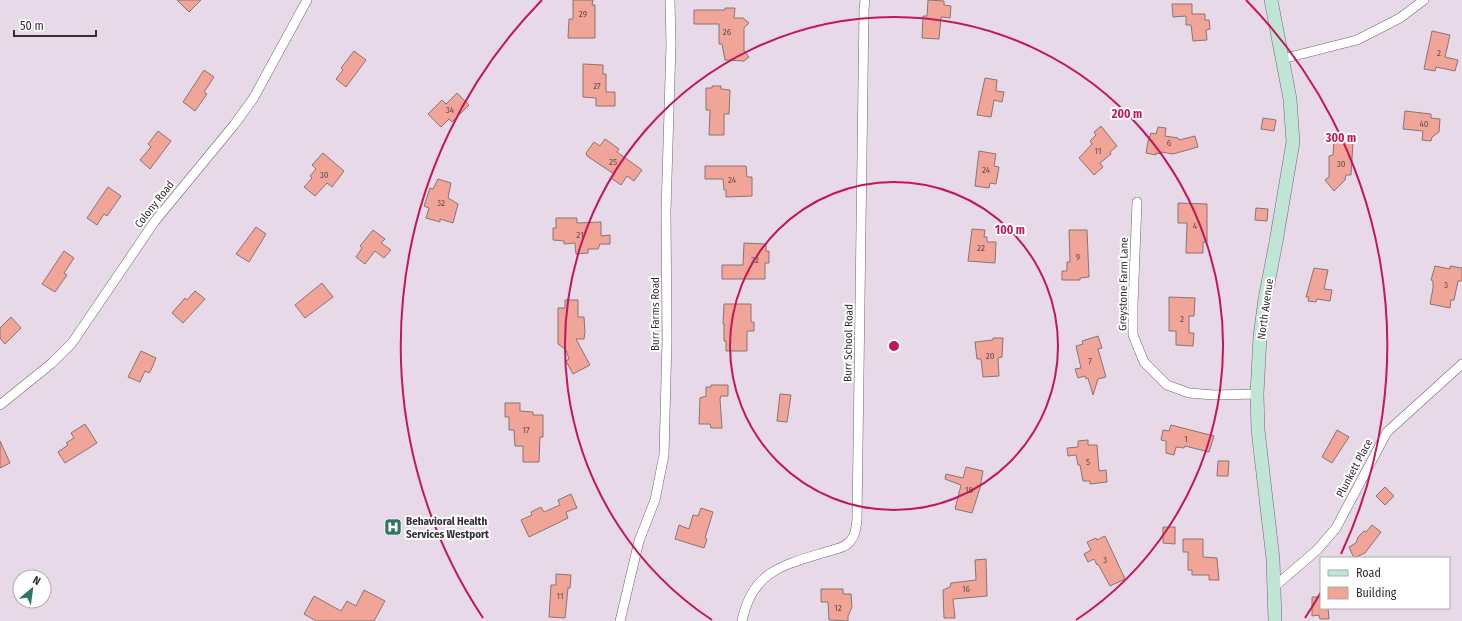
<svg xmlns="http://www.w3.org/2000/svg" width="1462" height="621" font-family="'Fira Sans Condensed',sans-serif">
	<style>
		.building { fill: #f1a498; stroke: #887572 }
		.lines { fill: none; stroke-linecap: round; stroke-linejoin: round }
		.street-casing { stroke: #726672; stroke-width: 10 }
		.secondary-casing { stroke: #726672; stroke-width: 14 }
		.street { stroke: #fff; stroke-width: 9 }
		.secondary { stroke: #c0e5d5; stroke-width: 13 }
		.ring { fill: none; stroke: #c2185b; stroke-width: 2 }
		.labels { text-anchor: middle; stroke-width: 4; stroke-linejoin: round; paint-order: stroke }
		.number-label { font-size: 9px; fill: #644d4e }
		.street-label { font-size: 11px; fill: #353035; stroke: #fff }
		.poi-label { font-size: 11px; font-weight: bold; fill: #353035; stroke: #fff; text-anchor: start }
		.centre { fill: #c2185b; stroke: #fff; stroke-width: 2 }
		.ring-label { font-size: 12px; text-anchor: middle; font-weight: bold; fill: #c2185b; stroke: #fff; stroke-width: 4; stroke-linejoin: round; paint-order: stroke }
	</style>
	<rect width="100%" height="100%" fill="#e7d9e7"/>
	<!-- building -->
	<g class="building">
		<polygon points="177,0 201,0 189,12"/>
		<polygon points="573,0 593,0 592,5 595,5 595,38 568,38 569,19 573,19"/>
		<polygon points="928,0 944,1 944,5 951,6 950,18 941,17 939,39 922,38 923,16 927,16"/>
		<polygon points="1172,4 1192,4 1192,14 1205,14 1205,20 1209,20 1210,29 1206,30 1207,40 1193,41 1191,25 1186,25 1186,16 1173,17"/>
		<polygon points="725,8 735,8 734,18 743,18 749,23 744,28 744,51 749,57 744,61 725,60 722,44 719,44 719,24 694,24 694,10 725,10"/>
		<polygon points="1432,31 1450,35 1445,57 1458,60 1455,71 1436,67 1435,71 1424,69"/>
		<polygon points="354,51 366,60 346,87 336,79 343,70 341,68"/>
		<polygon points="583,64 603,65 603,74 606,74 606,92 615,92 615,106 596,106 596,98 583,97"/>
		<polygon points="204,70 214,77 204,92 207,94 195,111 183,102"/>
		<polygon points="985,78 997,80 996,91 1004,92 1002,102 994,100 991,117 977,115"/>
		<polygon points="712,86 721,86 721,89 730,90 729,114 724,114 724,135 709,135 710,110 706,110 706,88 712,88"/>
		<polygon points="457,93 469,105 452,122 449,119 441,127 428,114 442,100 446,104"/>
		<polygon points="1405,111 1431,114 1431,118 1440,119 1439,132 1432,137 1431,141 1422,140 1423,131 1403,129"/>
		<polygon points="1263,118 1276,120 1274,131 1261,129"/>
		<polygon points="1101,126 1117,146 1110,152 1111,154 1100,163 1103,167 1094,175 1079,158 1092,144 1090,141 1096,135 1094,132"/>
		<polygon points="1158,127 1166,128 1165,136 1178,138 1179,140 1195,136 1198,147 1173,154 1161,152 1161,154 1156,153 1156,155 1146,153 1149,136 1150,137 1151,133 1156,134"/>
		<polygon points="158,131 171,141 150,169 140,160 151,147 148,144"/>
		<polygon points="605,139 619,149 617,152 642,170 634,181 627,176 621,185 611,178 614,174 587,156 586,153 594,142 600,146"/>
		<polygon points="1334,140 1353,142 1351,175 1346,175 1345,180 1334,191 1325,180 1329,177 1329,156 1333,155"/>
		<polygon points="979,151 996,154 994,166 999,167 996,184 990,183 989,188 975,186"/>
		<polygon points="323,153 344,171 332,187 327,183 315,196 304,187 312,178 310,176 316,169 312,165"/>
		<polygon points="705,166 746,166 747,177 752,177 752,196 726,197 726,190 724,190 723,179 705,179"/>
		<polygon points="438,179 451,183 448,198 458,204 453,223 440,219 440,222 426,218 429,208 424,206 430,188 433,189"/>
		<polygon points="108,187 121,196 107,216 104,214 97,225 87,218"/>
		<polygon points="1178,203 1207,204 1207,242 1203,242 1203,253 1186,253 1187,223 1178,223"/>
		<polygon points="1256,208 1268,209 1267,221 1255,220"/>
		<polygon points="556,218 577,218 577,223 601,222 601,236 610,235 610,244 600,244 598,249 588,249 588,253 576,254 575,243 564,244 564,241 553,240 553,228 556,228"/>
		<polygon points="256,227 266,234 249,262 236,254"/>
		<polygon points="972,229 985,230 984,237 987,237 987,242 996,242 995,263 968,261"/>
		<polygon points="373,230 385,239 381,243 391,250 384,258 375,251 365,264 356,257 362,248 360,246"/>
		<polygon points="1069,230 1087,230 1089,277 1080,278 1080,280 1062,280 1062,271 1067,271 1067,262 1070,262"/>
		<polygon points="744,243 766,244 766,251 769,251 769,263 765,263 765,279 722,279 722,265 743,265"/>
		<polygon points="64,251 74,258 64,273 67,275 55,292 42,284"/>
		<polygon points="1435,266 1450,269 1450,266 1462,268 1462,281 1458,281 1454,300 1451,300 1450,308 1430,304 1433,288 1433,281 1431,280"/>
		<polygon points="1314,268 1328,270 1324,289 1332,290 1330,301 1317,299 1316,302 1308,301 1309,297 1306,297"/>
		<polygon points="322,283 333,297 305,318 295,305"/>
		<polygon points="195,291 205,299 183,323 172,313 185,298 187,300"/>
		<polygon points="1169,297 1195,298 1194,316 1189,316 1189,333 1194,333 1193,346 1176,345 1176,331 1169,331"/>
		<polygon points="565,300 578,300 578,317 584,317 585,332 584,339 576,339 590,365 573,374 566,361 569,359 566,350 558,344 558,308 565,308"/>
		<polygon points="724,304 751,304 751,322 754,322 754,331 747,331 747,351 726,351 726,341 724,341 724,324 723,324"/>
		<polygon points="11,317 21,328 5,344 0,338 0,328"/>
		<polygon points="1098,336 1102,348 1098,349 1106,377 1098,379 1093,395 1088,378 1086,379 1085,376 1078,378 1075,369 1081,368 1076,346 1083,344 1082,341"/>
		<polygon points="993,338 1003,338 1002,357 998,358 999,376 983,377 981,359 977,359 975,342 993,340"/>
		<polygon points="141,351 156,358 151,370 149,373 145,371 140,382 128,377"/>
		<polygon points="711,385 728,385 728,396 721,396 720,399 722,428 711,428 710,424 699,424 700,398 706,396 706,387 711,387"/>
		<polygon points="780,394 791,395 787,422 777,421"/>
		<polygon points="505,403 520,403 520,411 533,412 533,415 543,415 543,437 540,437 539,462 523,462 523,446 515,446 514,430 509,430 509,417 505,417"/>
		<polygon points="85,424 97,443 65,463 58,452 68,445 66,443 74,438 71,433"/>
		<polygon points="1171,425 1214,436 1209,452 1185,446 1184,448 1176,447 1174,455 1166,453 1166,441 1161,440 1163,430 1169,431"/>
		<polygon points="1337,430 1349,437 1332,463 1322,457"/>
		<polygon points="1088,440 1088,445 1097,445 1099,471 1106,470 1107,482 1090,484 1090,481 1083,481 1080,465 1078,465 1076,455 1068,456 1067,448 1078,447 1078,441"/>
		<polygon points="0,441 10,463 0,468"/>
		<polygon points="1218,461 1229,461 1228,476 1217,476"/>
		<polygon points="966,467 983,471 980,488 972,513 955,509 961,485 945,479 946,474 963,478"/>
		<polygon points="1385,487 1394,496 1385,505 1376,496"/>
		<polygon points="571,494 577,508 566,512 568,518 529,537 521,520 532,515 531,512 541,507 544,512 560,505 558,500"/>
		<polygon points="701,508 713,512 705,538 707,539 704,548 675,539 679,525 689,529 693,515 698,516"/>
		<polygon points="1372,525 1381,532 1365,553 1354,558 1349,547 1356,543 1358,537 1364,531 1366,532"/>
		<polygon points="1163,527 1175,527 1175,544 1163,543"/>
		<polygon points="1105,536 1125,579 1110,586 1098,564 1097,565 1094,559 1088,562 1084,554 1091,550 1087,542 1096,538 1097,540"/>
		<polygon points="1183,539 1203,539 1203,557 1217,558 1219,580 1209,580 1209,575 1192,575 1192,570 1188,570 1188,552 1183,552"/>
		<polygon points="986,559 987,596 953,599 955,618 944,618 943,590 950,587 951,583 976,580 975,560"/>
		<polygon points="556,574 571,575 570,588 568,588 565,618 549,617 551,585 556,585"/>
		<polygon points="821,589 843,589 843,594 851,594 852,607 848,616 848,621 829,620 828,602 821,602"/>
		<polygon points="364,590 385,601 374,621 316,621 304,614 314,596 341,611 347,601 356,606"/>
		<polygon points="1312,597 1321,597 1321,608 1328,608 1329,619 1320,619 1319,615 1312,616"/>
	</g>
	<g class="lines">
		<defs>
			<g id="street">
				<polyline points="1282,59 1357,40 1400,18 1424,0"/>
				<polyline points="1137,202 1133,306 1133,335 1144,362 1167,385 1189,393 1214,395 1257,394"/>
				<polyline points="0,405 52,363 72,343 155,221 234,125 253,99 307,0"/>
				<polyline points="1274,587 1317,550 1336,528 1387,432 1462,364"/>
				<polyline points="620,621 639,541 655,500 664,455 667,340 666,211 671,44 670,0"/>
				<path d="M 742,621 C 752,571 783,565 826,552 C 835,549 846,548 851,540 C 856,535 856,526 857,520 L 864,9 L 865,0"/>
			</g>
			<polyline id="secondary" points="1271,0 1290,99 1293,142 1276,242 1265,299 1260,336 1257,394 1258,430 1273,559 1275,621"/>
		</defs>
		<!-- street casing -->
		<use href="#street" class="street-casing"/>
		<!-- secondary casing -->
		<use href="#secondary" class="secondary-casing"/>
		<!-- street -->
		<use href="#street" class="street"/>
		<!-- secondary -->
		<use href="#secondary" class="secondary"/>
	</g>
	<!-- distance rings -->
	<g class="ring">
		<circle cx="894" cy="346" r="164"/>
		<path d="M712 620A329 329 0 1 1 1076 620"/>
		<path d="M1321 592A493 493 0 0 1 1305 618M483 618A493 493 0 0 1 542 0M1246 0A493 493 0 0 1 1341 554"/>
	</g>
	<!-- icons -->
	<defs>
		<symbol id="hospital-square" viewBox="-11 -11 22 22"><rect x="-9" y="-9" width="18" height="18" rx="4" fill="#317364" stroke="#fff"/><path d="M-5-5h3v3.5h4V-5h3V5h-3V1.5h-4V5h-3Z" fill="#fff"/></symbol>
	</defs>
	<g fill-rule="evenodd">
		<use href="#hospital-square" x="383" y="517" width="20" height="20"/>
	</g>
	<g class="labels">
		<!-- number labels -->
		<g class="number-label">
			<text x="583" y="17">29</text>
			<text x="727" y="35">26</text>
			<text x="1439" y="56">2</text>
			<text x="597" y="89">27</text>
			<text x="450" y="113">34</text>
			<text x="1424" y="127">40</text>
			<text x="1169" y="146">6</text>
			<text x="1098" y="154">11</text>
			<text x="613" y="165">25</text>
			<text x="1341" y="167">30</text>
			<text x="986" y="173">24</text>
			<text x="324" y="178">30</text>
			<text x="732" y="183">24</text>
			<text x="441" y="206">32</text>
			<text x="1195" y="229">4</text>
			<text x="580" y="238">21</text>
			<text x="981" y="251">22</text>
			<text x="1078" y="260">9</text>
			<text x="755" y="263">22</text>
			<text x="1446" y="288">3</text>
			<text x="1182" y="322">2</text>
			<text x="990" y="359">20</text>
			<text x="1090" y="364">7</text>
			<text x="526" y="433">17</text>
			<text x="1186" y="442">1</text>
			<text x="1088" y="465">5</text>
			<text x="969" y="493">18</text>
			<text x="1105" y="563">3</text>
			<text x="966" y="592">16</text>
			<text x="560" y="599">11</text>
			<text x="838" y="611">12</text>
		</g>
		<!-- street labels -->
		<g class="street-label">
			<text transform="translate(154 204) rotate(-52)" y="4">Colony Road</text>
			<text transform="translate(1123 284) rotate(-89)" y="4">Greystone Farm Lane</text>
			<text transform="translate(1265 309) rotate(-82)" y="4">North Avenue</text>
			<text transform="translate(655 314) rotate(-90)" y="4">Burr Farms Road</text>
			<text transform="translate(848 343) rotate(-89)" y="4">Burr School Road</text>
			<text transform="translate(1354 468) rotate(-62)" y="4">Plunkett Place</text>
		</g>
		<!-- poi labels -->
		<g class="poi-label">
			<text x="406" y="525">Behavioral Health<tspan x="406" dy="13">Services Westport</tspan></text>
		</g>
	</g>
	<circle cx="894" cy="346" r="6" class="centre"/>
	<g class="ring-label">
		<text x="1127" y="118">200 m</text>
		<text x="1341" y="142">300 m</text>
		<text x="1010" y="234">100 m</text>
	</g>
	<!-- legend -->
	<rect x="1320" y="557" width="130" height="52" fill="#ffffff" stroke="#aeacae"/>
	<rect x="1328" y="570" width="20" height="6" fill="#c0e5d5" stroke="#aeacae"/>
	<text x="1356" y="577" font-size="12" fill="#353035">Road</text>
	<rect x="1328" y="587" width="20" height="12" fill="#f1a498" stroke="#aeacae"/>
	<text x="1356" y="597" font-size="12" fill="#353035">Building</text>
	<!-- north arrow -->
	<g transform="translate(32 589) rotate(29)"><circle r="19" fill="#ffffff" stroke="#aeacae"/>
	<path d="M0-3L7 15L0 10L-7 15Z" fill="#317364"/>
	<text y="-6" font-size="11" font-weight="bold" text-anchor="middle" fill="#353035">N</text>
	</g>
	<!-- scale -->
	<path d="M14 30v6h82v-6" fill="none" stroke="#353035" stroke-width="2"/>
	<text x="20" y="30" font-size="12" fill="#353035" stroke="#ffffff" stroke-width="3" paint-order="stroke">50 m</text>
</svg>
